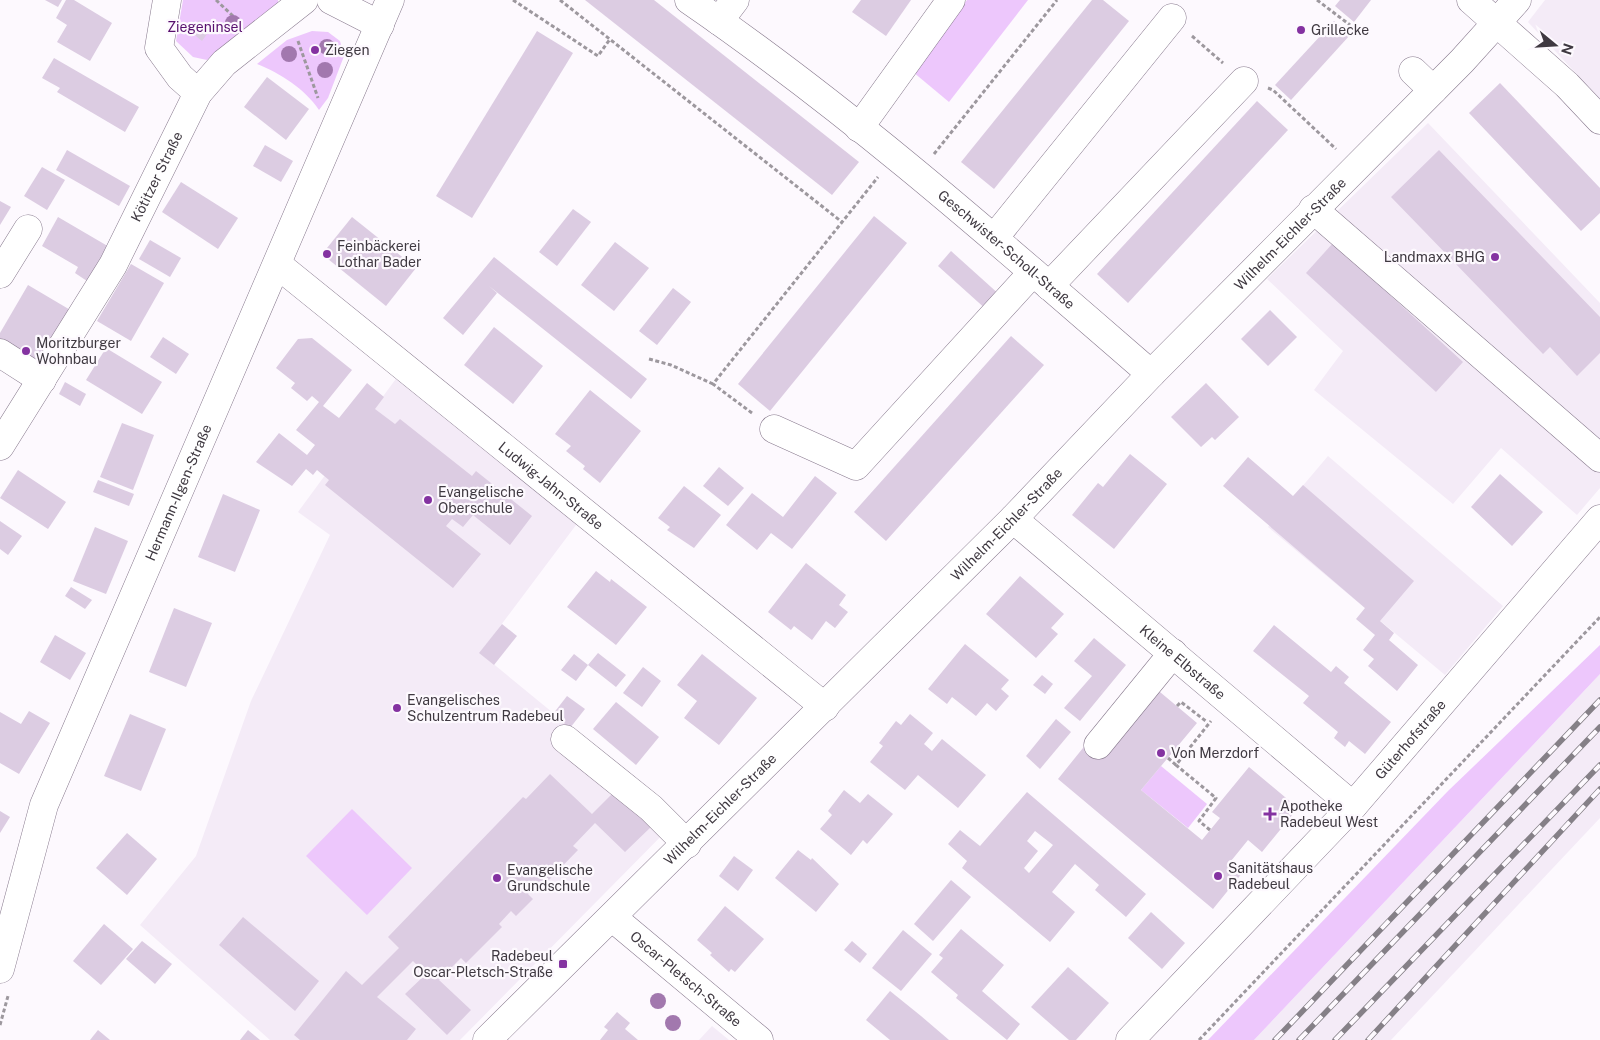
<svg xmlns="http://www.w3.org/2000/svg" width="1600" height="1040" font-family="'Public Sans',sans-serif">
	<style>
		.built { fill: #f4ebf7 }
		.green { fill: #edc7fc }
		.building { fill: #dccce2; fill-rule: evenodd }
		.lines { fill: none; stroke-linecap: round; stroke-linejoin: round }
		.minor-casing { stroke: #87798d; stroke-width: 29 }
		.path { stroke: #9d989e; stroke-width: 3; stroke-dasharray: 4 2.5; stroke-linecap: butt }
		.minor { stroke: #fff; stroke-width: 28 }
		.rail-casing { stroke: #858087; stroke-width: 5.5 }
		.rail { stroke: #fdf9fe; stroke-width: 4; stroke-dasharray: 11; stroke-linecap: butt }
		.tree { fill: #a278ae }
		.poi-dot { fill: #8432a1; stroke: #fdf9fe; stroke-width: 2 }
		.labels { text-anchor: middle; stroke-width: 4.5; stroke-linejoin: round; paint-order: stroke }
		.park-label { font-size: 14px; fill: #570f6d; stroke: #fdf9fe }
		.poi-label { font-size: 14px; fill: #3f3941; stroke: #fdf9fe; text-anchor: start }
		.street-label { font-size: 14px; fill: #3f3941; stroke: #fdf9fe }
	</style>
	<rect width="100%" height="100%" fill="#fdf9fe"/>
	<!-- built -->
	<g class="built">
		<polygon points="1545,0 1600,0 1600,99 1528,22"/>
		<polygon points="1428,123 1600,303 1600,488 1577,515 1501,448 1453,504 1314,390 1343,351 1267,279"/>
		<polygon points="398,376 579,521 480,653 680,817 460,1040 270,1040 140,925 196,856 251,701 330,535 298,512"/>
		<polygon points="1328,456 1503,606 1445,675 1268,527"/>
		<polygon points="1600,674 1600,818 1391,1040 1254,1040"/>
		<polygon points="712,1026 729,1040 699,1040"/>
	</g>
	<!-- green -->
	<g class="green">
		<polygon points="183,0 278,0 278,3 207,60 193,57 176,41"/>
		<polygon points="967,0 1028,0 949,102 913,72"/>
		<path d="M 312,31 L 328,32 L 340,41 L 344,56 L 328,98 L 319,110 C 305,89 280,73 257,64 L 287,40 Z"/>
		<polygon points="1600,645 1600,674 1254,1040 1208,1040 1448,791"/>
		<polygon points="1161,766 1207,804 1188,828 1141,790"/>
		<polygon points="352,809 412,868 367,915 306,856"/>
	</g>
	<!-- building -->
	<g class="building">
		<polygon points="45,0 62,0 58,7"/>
		<polygon points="66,0 74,0 112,23 90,61 57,42 67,25 56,18"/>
		<polygon points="585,0 654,0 859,162 832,195"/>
		<polygon points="861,0 911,0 886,36 852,12"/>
		<polygon points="1092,0 1103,0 1129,21 994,189 961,162"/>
		<polygon points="1340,0 1371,0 1354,22 1335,6"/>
		<polygon points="199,20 210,30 202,41 191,32"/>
		<polygon points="1334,21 1350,35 1291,100 1275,85"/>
		<polygon points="537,31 573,53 472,218 436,196"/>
		<polygon points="54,58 139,107 125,132 57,92 60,88 42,78"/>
		<polygon points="267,77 309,109 286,140 244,107"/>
		<polygon points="1500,83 1600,188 1600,213 1581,231 1469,113"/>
		<polygon points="1257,101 1288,130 1128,303 1097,274"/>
		<polygon points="265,145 293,161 281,182 253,166"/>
		<polygon points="67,150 130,186 119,206 56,170"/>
		<polygon points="1439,150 1600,317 1600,353 1577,376 1550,347 1543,354 1391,197"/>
		<polygon points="42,167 65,180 47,210 24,196"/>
		<polygon points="181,182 238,218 218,249 162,212"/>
		<polygon points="0,201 11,207 0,225"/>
		<polygon points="573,209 591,222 557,266 539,252"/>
		<polygon points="874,216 907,243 770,411 738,384"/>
		<polygon points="58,217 111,248 90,283 75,273 78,267 42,246"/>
		<polygon points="352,217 416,268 386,306 328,259 327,248"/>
		<polygon points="150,240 181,258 170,277 139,259"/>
		<polygon points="615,242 649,268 614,311 581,285"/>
		<polygon points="1333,243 1463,362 1436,392 1306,273"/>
		<polygon points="951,251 1001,296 988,311 938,266"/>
		<polygon points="494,257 647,379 631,399 489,286 497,293 463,335 443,318"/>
		<polygon points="131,264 164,283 131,341 97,321"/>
		<polygon points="28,285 72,311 40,365 0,341 0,333"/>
		<polygon points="673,288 691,302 657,345 639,331"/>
		<polygon points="1270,310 1297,337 1268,366 1241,339"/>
		<polygon points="494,327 543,366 513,404 464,365"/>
		<polygon points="1011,336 1044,365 886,541 854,512"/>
		<polygon points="163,337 189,354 176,374 150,357"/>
		<polygon points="312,338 352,370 323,406 339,418 367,383 384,397 375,409 395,424 400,419 472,476 476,471 532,516 510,545 473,515 463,527 452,519 446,526 481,554 453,588 325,485 329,480 317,470 313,475 306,469 292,486 256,462 279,433 307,455 315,445 296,430 319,402 312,396 307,401 291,388 295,383 276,368 298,339"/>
		<polygon points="106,348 162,382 142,414 86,380"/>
		<polygon points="65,382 86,394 80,406 59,394"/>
		<polygon points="1206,383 1239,417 1215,440 1212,437 1201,447 1171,417"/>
		<polygon points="590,390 641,431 600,483 583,469 585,466 566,451 571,446 555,434"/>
		<polygon points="122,423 154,435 133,490 100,477"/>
		<polygon points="1130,454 1167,484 1114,549 1072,515 1098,483 1103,487"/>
		<polygon points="1248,457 1293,496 1303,485 1414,581 1380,621 1394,633 1389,640 1418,665 1397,691 1368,666 1374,659 1363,650 1375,635 1356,619 1365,608 1223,486"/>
		<polygon points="719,467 744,488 728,506 703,486"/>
		<polygon points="18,470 66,502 48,529 0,498"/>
		<polygon points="1500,474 1543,512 1512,546 1471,507"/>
		<polygon points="815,476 837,493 792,549 771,533 757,550 726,525 752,493 783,517"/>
		<polygon points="98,480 134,494 129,506 93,492"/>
		<polygon points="684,486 721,515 694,548 667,530 670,527 658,518"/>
		<polygon points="223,494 260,510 235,572 198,557"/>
		<polygon points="0,521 22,536 8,555 0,549"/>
		<polygon points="95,527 128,541 106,594 73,581"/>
		<polygon points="806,563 846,595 839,605 848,612 835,628 826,621 812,640 794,626 791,630 768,612"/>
		<polygon points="596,571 610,582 611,579 647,607 616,645 567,607"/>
		<polygon points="1020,576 1064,614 1051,628 1058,634 1036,658 986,614"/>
		<polygon points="71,587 92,600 85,609 65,596"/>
		<polygon points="174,608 212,623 186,687 149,672"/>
		<polygon points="502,624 517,636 494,665 479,653"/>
		<polygon points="1274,625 1331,672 1336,666 1349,677 1344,683 1391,722 1365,754 1349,741 1345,747 1334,738 1338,732 1303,703 1309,696 1253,651"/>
		<polygon points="55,635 86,653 70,680 40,662"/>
		<polygon points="1094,638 1126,665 1080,721 1064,708 1092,676 1074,661"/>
		<polygon points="965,644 1009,680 1001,689 1009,696 996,711 987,703 976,716 952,697 947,704 928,689"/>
		<polygon points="598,653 626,675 616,687 588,665 576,681 561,670 574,654 588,665"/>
		<polygon points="702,654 757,698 719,745 684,718 697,701 677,685"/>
		<polygon points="643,667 661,681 642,707 623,693"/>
		<polygon points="1042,675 1053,684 1045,694 1033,685"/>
		<polygon points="1154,687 1197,723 1141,790 1202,840 1220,818 1212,812 1249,767 1298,808 1262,852 1248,840 1231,861 1243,872 1213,909 1058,779 1087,743"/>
		<polygon points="567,696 585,709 570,728 553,714"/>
		<polygon points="616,702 659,737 636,765 593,729"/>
		<polygon points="29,711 50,723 19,774 0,763 0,712 21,724"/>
		<polygon points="130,714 166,729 141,791 104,776"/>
		<polygon points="910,714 933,733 924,744 932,751 942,739 986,775 958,808 918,775 905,790 870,762 883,746 879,743 896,721 901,725"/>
		<polygon points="1056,719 1071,732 1040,769 1026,756"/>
		<polygon points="550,774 592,814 615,791 652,826 625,852 595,823 573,846 578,850 544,885 540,881 528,894 533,899 516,916 511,911 499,924 502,927 466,963 461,958 439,980 471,1010 447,1035 405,994 426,974 413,961 377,997 416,1029 407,1040 300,1040 294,1035 346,971 362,985 399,948 388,937 523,797 526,799"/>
		<polygon points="844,790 860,803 868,794 893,814 867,844 863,840 851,855 820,829 832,815 828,811"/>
		<path d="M 1027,792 L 1146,894 L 1126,917 L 1095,890 L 1099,885 L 1075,864 L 1052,892 L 1075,912 L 1050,942 L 962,868 L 967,861 L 948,844 L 960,830 L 980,846 ZM 1035,831 L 1053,845 L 1029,873 L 1024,868 L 1038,851 L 1027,841 Z"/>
		<polygon points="0,811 10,817 0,833"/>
		<polygon points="127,833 157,859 127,895 96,868"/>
		<polygon points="798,850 811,860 812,858 839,884 816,912 775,878"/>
		<polygon points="734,856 753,870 738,891 719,876"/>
		<polygon points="951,880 971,897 933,941 914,924"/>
		<polygon points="725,906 764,939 735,972 731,969 729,972 710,955 712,953 697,940"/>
		<polygon points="1151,912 1185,943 1162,969 1128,938"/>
		<polygon points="243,917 319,981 295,1011 219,945"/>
		<polygon points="104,924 133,949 101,985 73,961"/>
		<polygon points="961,929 1004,965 982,991 1020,1024 1007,1040 956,998 958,995 931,972 943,958 939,955"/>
		<polygon points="903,930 932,954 901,991 872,968"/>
		<polygon points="142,941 172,964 155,984 126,959"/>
		<polygon points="852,941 867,954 860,963 844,950"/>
		<polygon points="1068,967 1109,1003 1076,1040 1069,1040 1031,1007"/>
		<polygon points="890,991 921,1016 949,1040 890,1040 866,1020"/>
		<polygon points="617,1012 630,1023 625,1029 638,1040 600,1040 608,1030 604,1027"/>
		<polygon points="98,1030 110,1040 90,1040"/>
		<polygon points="248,1030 260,1040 240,1040"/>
	</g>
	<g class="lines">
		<defs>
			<g id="minor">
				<polyline points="167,0 159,48 180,77 198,93"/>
				<polyline points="331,0 380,25"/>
				<path id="s1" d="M 689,0 C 852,112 1001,244 1151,374"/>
				<polyline points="1471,0 1567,85 1600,120"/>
				<polyline points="719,21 735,0"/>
				<polyline points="1413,71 1433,90"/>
				<polyline points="859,128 951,0"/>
				<polyline points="1313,209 1600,458"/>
				<polyline points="994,238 1172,18"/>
				<path id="s2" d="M 278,265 L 825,707"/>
				<polyline points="0,274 28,229"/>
				<polyline points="1049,286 1244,81"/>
				<polyline points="0,353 42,380"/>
				<polyline points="774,429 856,466 1033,272"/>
				<path id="s3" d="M 0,446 L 113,265 L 198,93 L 224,63 L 304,0"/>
				<path id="s4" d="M 1013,519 L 1353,806"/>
				<polyline points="565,739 651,808 687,844"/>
				<polyline points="1098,745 1173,653"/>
				<path id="s5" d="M 613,918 L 759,1040"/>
				<path id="s6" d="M 0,969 L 44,805 L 390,0"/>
				<path id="s7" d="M 487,1040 L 1013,519 L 1151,374 L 1462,61 L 1517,0"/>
				<path id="s8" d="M 1130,1040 L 1353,806 L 1600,519"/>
			</g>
		</defs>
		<!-- minor casing -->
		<use href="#minor" class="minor-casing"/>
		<!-- path -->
		<g class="path">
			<polyline points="216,0 236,19"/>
			<polyline points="513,0 598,56 610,39"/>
			<polyline points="560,0 842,222"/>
			<polyline points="1317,0 1350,25"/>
			<polyline points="1192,36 1223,63"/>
			<polyline points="298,41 318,98"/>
			<polyline points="1268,88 1273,90 1336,149"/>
			<polyline points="934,154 1057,0"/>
			<polyline points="649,359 671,365 713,384"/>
			<polyline points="752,413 713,384 878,177"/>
			<polyline points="1177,706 1181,702 1207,722"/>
			<polyline points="1168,758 1176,765"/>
			<polyline points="1210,830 1199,821 1216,798 1176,765 1211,721"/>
			<polyline points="0,1025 8,996"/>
			<polyline points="1199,1040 1600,617"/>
		</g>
		<!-- minor -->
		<use href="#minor" class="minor"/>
		<defs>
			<g id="rail">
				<polyline points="1275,1040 1600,700"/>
				<polyline points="1299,1040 1600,727"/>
				<polyline points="1335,1040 1600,765"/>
				<polyline points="1368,1040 1600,789"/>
			</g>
		</defs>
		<!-- rail casing -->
		<use href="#rail" class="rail-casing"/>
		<!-- rail -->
		<use href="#rail" class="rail"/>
	</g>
	<!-- trees -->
	<g class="tree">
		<circle cx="233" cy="23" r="8"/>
		<circle cx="327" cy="47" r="8"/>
		<circle cx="289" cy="54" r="8"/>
		<circle cx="325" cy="70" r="8"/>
		<circle cx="658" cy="1001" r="8"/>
		<circle cx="673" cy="1023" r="8"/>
	</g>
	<!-- markers -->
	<g class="poi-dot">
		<circle cx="1301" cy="30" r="5"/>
		<circle cx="315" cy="50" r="5"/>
		<circle cx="327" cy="254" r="5"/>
		<circle cx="1495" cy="257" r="5"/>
		<circle cx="26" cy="351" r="5"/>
		<circle cx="428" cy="500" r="5"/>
		<circle cx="397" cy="708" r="5"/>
		<circle cx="1161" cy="753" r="5"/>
		<path d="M1267.5 806.5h5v5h5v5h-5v5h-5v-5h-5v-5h5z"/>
		<circle cx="1218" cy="876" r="5"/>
		<circle cx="497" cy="878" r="5"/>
		<rect x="558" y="959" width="10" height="10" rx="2.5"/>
	</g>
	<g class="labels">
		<!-- park labels -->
		<g class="park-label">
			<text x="205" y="32">Ziegeninsel</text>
		</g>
		<!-- poi labels -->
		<g class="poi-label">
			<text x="1311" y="35">Grillecke</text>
			<text x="325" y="55">Ziegen</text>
			<text x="337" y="251">Feinbäckerei<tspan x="337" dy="16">Lothar Bader</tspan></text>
			<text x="1485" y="262" text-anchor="end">Landmaxx BHG</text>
			<text x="36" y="348">Moritzburger<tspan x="36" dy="16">Wohnbau</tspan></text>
			<text x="438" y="497">Evangelische<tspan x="438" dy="16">Oberschule</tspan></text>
			<text x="407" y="705">Evangelisches<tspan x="407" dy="16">Schulzentrum Radebeul</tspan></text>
			<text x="1171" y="758">Von Merzdorf</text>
			<text x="1280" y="811">Apotheke<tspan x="1280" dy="16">Radebeul West</tspan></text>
			<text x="1228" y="873">Sanitätshaus<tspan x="1228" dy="16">Radebeul</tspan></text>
			<text x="507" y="875">Evangelische<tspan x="507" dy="16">Grundschule</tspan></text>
			<text x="553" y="961" text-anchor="end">Radebeul<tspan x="553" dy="16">Oscar-Pletsch-Straße</tspan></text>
		</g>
		<!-- street labels -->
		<g class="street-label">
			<text dy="5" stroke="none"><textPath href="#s3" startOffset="312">Kötitzer Straße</textPath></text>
			<text dy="5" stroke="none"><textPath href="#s7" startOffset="1138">Wilhelm-Eichler-Straße</textPath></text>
			<text dy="5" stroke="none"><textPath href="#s1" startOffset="404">Geschwister-Scholl-Straße</textPath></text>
			<text dy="5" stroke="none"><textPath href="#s2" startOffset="351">Ludwig-Jahn-Straße</textPath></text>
			<text dy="5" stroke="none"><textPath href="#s6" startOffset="510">Hermann-Ilgen-Straße</textPath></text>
			<text dy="5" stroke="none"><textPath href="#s7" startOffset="732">Wilhelm-Eichler-Straße</textPath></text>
			<text dy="5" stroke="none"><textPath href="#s4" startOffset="222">Kleine Elbstraße</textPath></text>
			<text dy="5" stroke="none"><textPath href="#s8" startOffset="411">Güterhofstraße</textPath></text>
			<text dy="5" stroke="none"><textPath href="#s7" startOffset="328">Wilhelm-Eichler-Straße</textPath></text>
			<text dy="5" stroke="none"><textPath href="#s5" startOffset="95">Oscar-Pletsch-Straße</textPath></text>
		</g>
	</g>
	<!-- north arrow -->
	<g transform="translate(1555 45) rotate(108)" stroke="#fdf9fe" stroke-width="4" paint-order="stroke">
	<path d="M0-4L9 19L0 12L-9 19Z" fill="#3f3941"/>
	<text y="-8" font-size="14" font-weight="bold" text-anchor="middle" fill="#3f3941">N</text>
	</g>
</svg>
